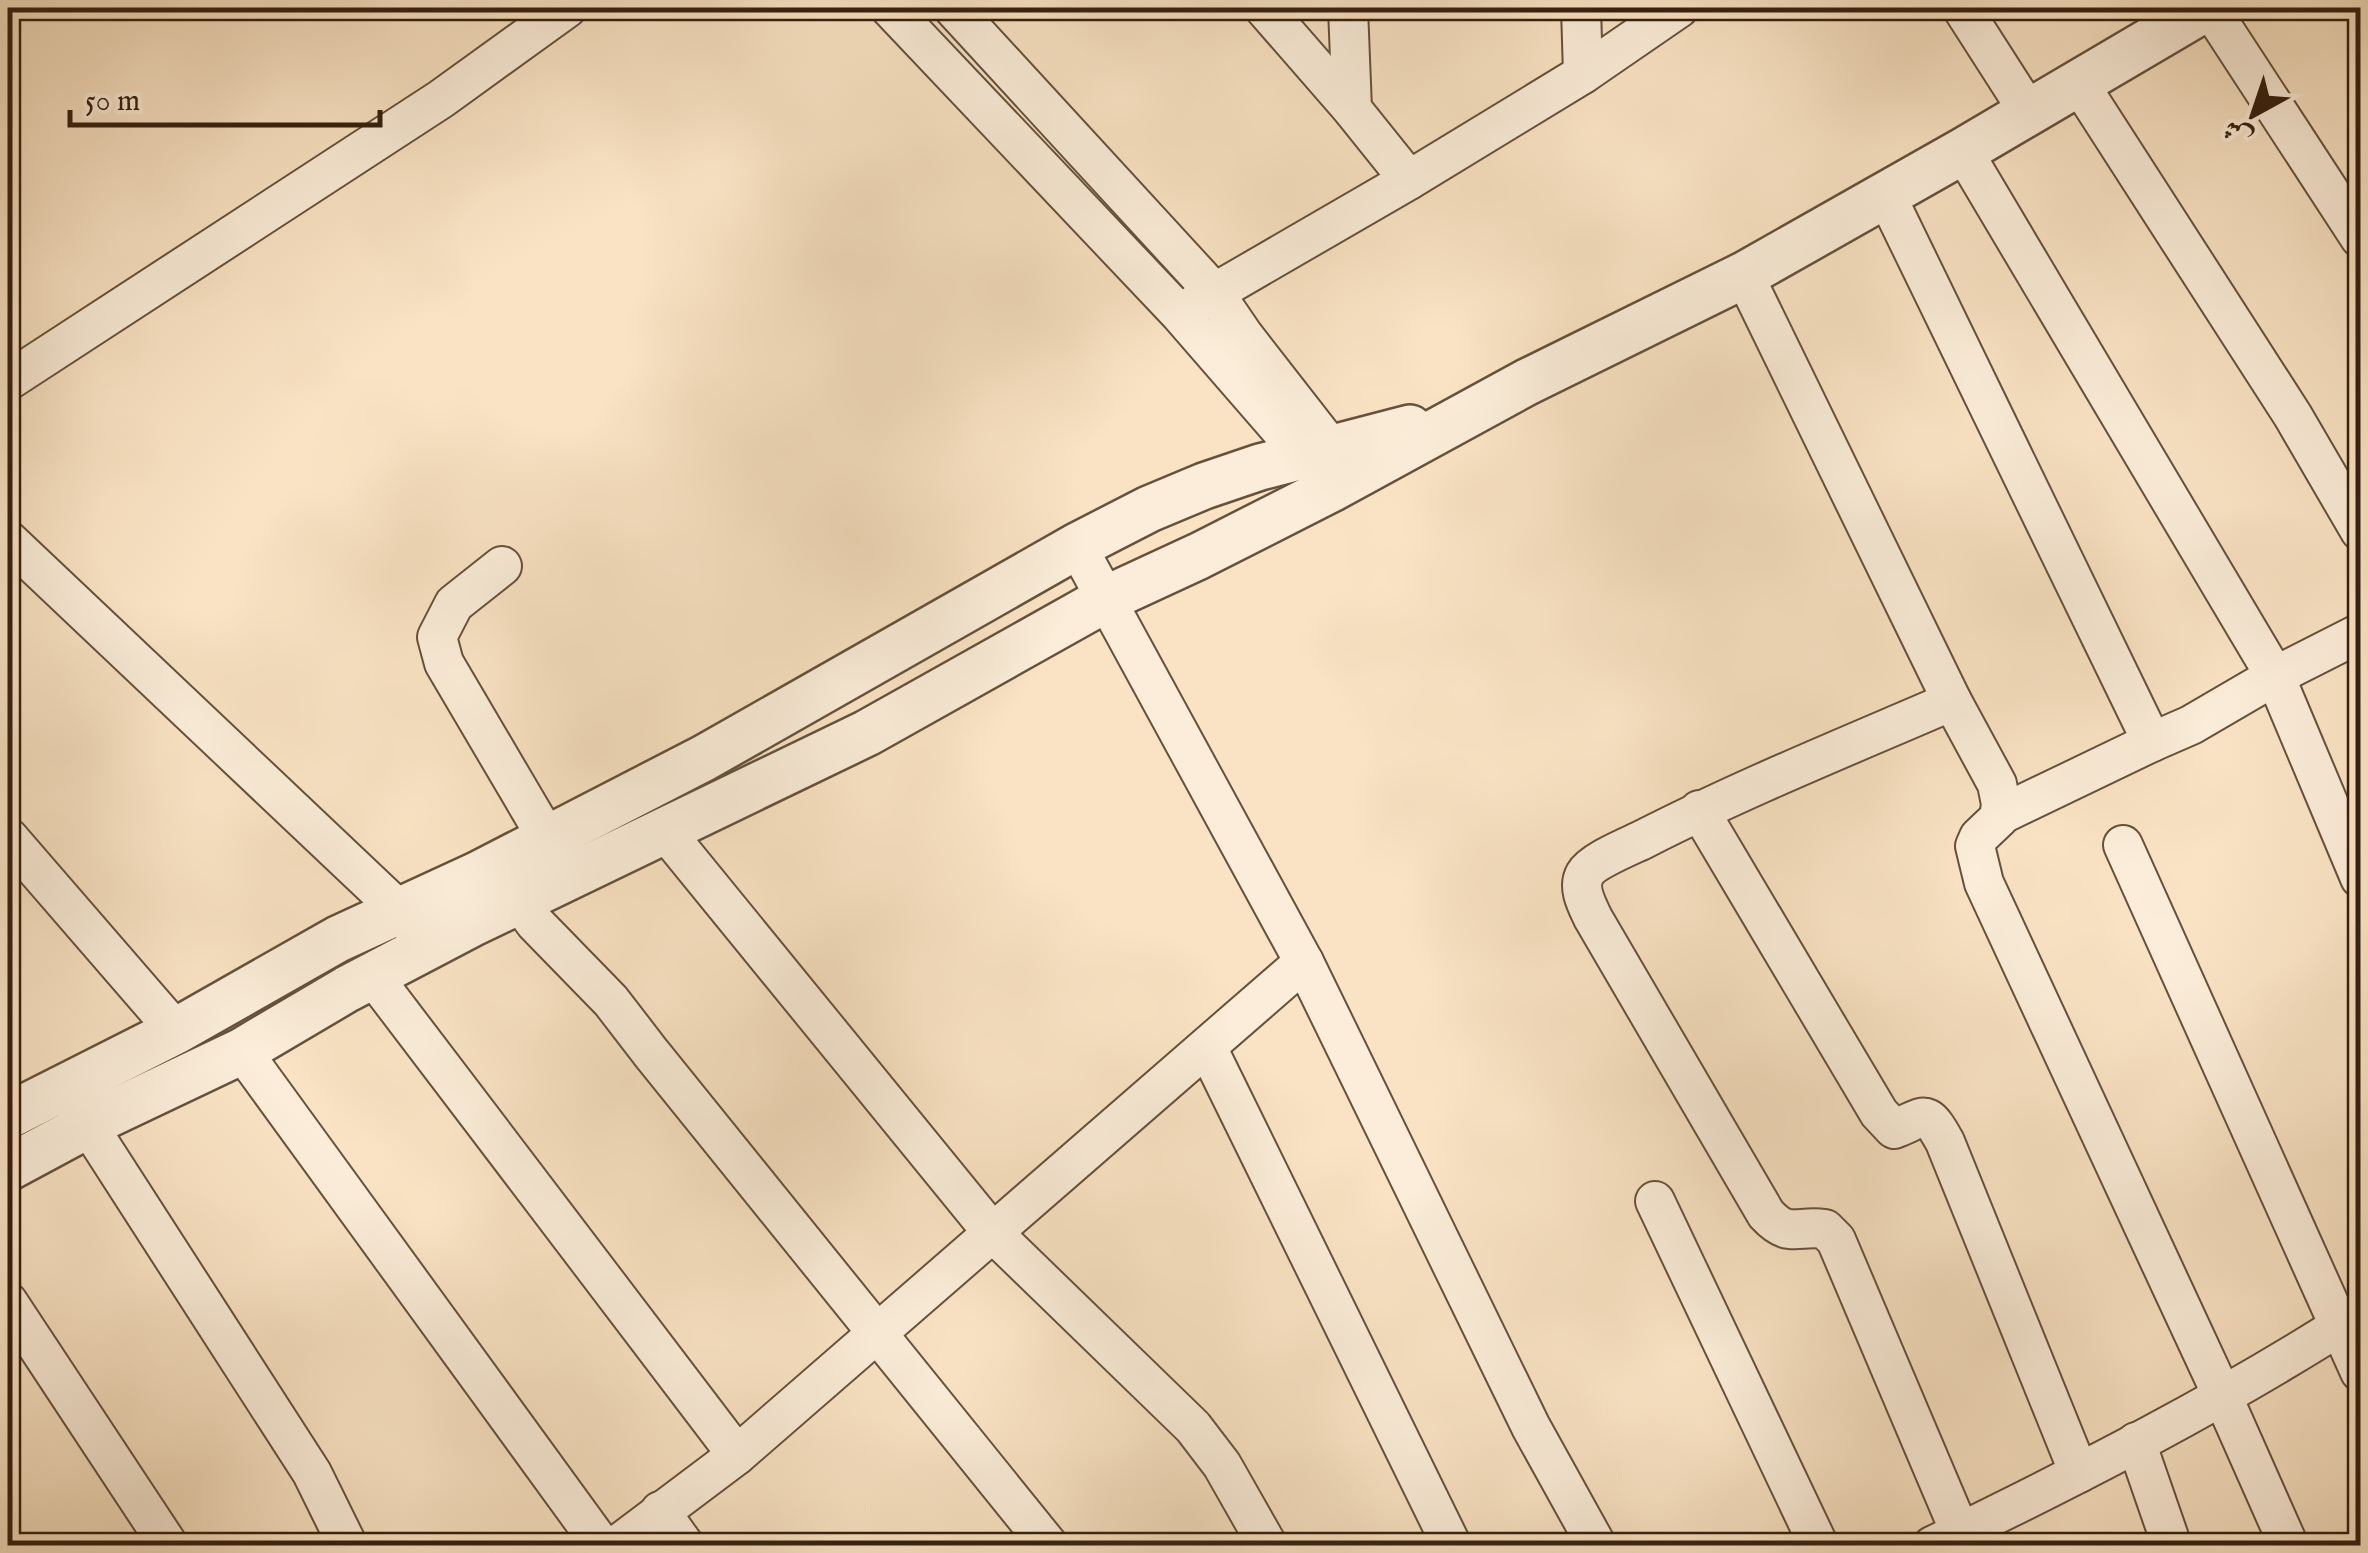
<svg xmlns="http://www.w3.org/2000/svg" width="2368" height="1553" font-family="'IM FELL English',Amiri,serif">
	<style>
		.lines { fill: none; stroke-linecap: round; stroke-linejoin: round }
		.minor-casing { stroke: #65513c; stroke-width: 42 }
		.tertiary-casing { stroke: #65513c; stroke-width: 50 }
		.minor { stroke: #fbedd9; stroke-width: 38 }
		.tertiary { stroke: #fbedd9; stroke-width: 45 }
	</style>
	<rect width="100%" height="100%" fill="#f9e3c4"/>
	<filter id="stains"><feTurbulence type="fractalNoise" baseFrequency=".002" numOctaves="4"/><feColorMatrix values="0 0 0 0 .2 0 0 0 0 .09 0 0 0 0 .02 0 0 0 .5 -.17"/></filter>
	<radialGradient id="worn" r=".72"><stop offset=".6" stop-color="#630" stop-opacity="0"/><stop offset="1" stop-color="#630" stop-opacity=".3"/></radialGradient>
	<g class="lines">
		<defs>
			<g id="minor">
				<polyline points="890,8 1180,314 1318,473"/>
				<polyline points="953,8 1214,292 1244,336 1346,467"/>
				<polyline points="1264,8 1352,109 1409,180 1583,74 1679,8"/>
				<polyline points="1348,8 1352,109"/>
				<polyline points="1581,8 1583,74"/>
				<polyline points="1962,8 2028,111"/>
				<polyline points="2210,8 2360,238"/>
				<polyline points="2078,82 2293,416 2360,531"/>
				<polyline points="1963,151 2275,676 2360,633"/>
				<polyline points="1885,193 2152,742 2191,725 2275,676 2360,878"/>
				<path d="M 1744,275 L 1952,701 C 1848,746 1744,788 1644,839 C 1630,846 1592,861 1585,874 C 1577,888 1587,905 1593,918 L 1766,1214 C 1789,1239 1796,1225 1825,1229 L 1836,1240 L 1966,1546"/>
				<polyline points="1195,304 1409,180"/>
				<polyline points="8,381 441,99 567,8"/>
				<polyline points="8,540 400,911 417,933"/>
				<polyline points="1077,546 1304,962 1531,1427 1597,1546"/>
				<polyline points="502,566 454,604 437,637 444,663 547,838"/>
				<polyline points="1952,701 1997,784 2001,804 1999,818 1979,837 1975,846 1984,883 2222,1395 2289,1546"/>
				<path d="M 1699,810 L 1879,1113 L 1894,1129 C 1926,1117 1925,1106 1945,1142 L 2079,1473"/>
				<polyline points="2000,815 2152,742"/>
				<polyline points="665,831 992,1232 1193,1427 1222,1465 1268,1546"/>
				<polyline points="8,837 176,1031"/>
				<polyline points="2123,845 2360,1372"/>
				<polyline points="503,879 535,923 611,1001 651,1053 1049,1546"/>
				<polyline points="372,975 737,1455"/>
				<polyline points="1207,1047 1452,1546"/>
				<polyline points="242,1051 602,1546"/>
				<polyline points="73,1102 312,1473 348,1546"/>
				<polyline points="1655,1201 1819,1546"/>
				<polyline points="8,1302 169,1546"/>
				<polyline points="2136,1442 2172,1546"/>
				<polyline points="660,1511 685,1546"/>
				<polyline points="616,1546 737,1455 1304,962"/>
				<path d="M 1932,1546 C 2078,1475 2224,1401 2360,1313"/>
			</g>
			<g id="tertiary">
				<polyline points="8,1116 176,1031 338,939 477,875 704,758 1077,546 1149,509 1204,486 1260,467 1410,428"/>
				<polyline points="8,1168 101,1118 242,1051 347,989 471,924 867,733 1106,599 1199,556 1331,489 1527,382 1744,275 1963,151 2206,8"/>
			</g>
		</defs>
		<!-- minor casing -->
		<use href="#minor" class="minor-casing"/>
		<!-- tertiary casing -->
		<use href="#tertiary" class="tertiary-casing"/>
		<!-- minor -->
		<use href="#minor" class="minor"/>
		<!-- tertiary -->
		<use href="#tertiary" class="tertiary"/>
	</g>
	<!-- margin -->
	<rect width="2368" height="1553" fill="none" stroke="#f9e3c4" stroke-width="40"/>
	<rect x="10" y="10" width="2348" height="1533" fill="none" stroke="#34200f" stroke-width="5"/>
	<rect x="20" y="20" width="2328" height="1513" fill="none" stroke="#34200f" stroke-width="2.5"/>
	<!-- north arrow -->
	<g transform="translate(2253 115) rotate(220)" stroke="#fbedd9" stroke-width="8" paint-order="stroke">
	<path d="M0-8L18 38L0 25L-18 38Z" fill="#34200f"/>
	<text y="-15" font-size="28" font-weight="bold" text-anchor="middle" fill="#34200f">ش</text>
	</g>
	<!-- scale -->
	<path d="M70 110v15h310v-15" fill="none" stroke="#34200f" stroke-width="5"/>
	<text x="85" y="110" font-size="30" fill="#34200f" stroke="#fbedd9" stroke-width="8" paint-order="stroke">50 m</text>
	<rect width="100%" height="100%" filter="url(#stains)"/>
	<rect width="100%" height="100%" fill="url(#worn)"/>
</svg>
